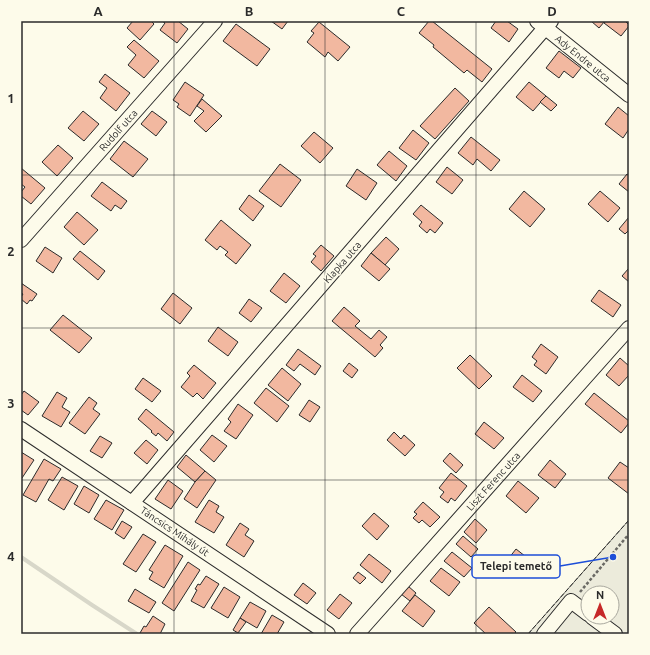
<svg xmlns="http://www.w3.org/2000/svg" width="650" height="655" font-family="Ubuntu,sans-serif">
	<style>
		.green { fill: #ecebdb; stroke: #74746e; fill-rule: evenodd }
		.lines { fill: none; stroke-linecap: round; stroke-linejoin: round }
		.stream { stroke: #d8d7c9; stroke-width: 4 }
		.building { fill: #f2b8a0; stroke: #2b2b2b }
		.minor-casing { stroke: #2b2b2b; stroke-width: 16 }
		.path { stroke: #6a6964; stroke-width: 2.5; stroke-dasharray: 3 2; stroke-linecap: butt }
		.minor { stroke: #fdfbea; stroke-width: 14 }
		.fence { stroke: #2b2b2b; stroke-width: 1; stroke-dasharray: 5 2; stroke-linecap: butt }
		.grid { fill: none; stroke: #2b2b2b; stroke-width: 1; stroke-opacity: 0.55 }
		.labels { text-anchor: middle; stroke-width: 3; stroke-linejoin: round; paint-order: stroke }
		.street-label { font-size: 10px; fill: #2b2b2b; stroke: #fdfbea }
		.leader { fill: none; stroke: #1d4ed8; stroke-width: 1.5 }
		.callout-dot { fill: #1d4ed8; stroke: #fdfbea; stroke-width: 1.5 }
		.callout { fill: #fdfbea; stroke: #1d4ed8; stroke-width: 1.5 }
		.callout-label { font-size: 11px; text-anchor: middle; font-weight: bold; fill: #2b2b2b }
		.neatline { fill: none; stroke: #2b2b2b; stroke-width: 1.5 }
		.grid-label { font-size: 13px; text-anchor: middle; font-weight: bold; fill: #2b2b2b }
	</style>
	<rect width="100%" height="100%" fill="#fdfbea"/>
	<!-- green -->
	<path class="green" d="M 629,520 L 629,634 L 528,634 ZM 588,593 L 612,593 L 612,617 L 588,617 Z"/>
	<g class="lines">
		<!-- stream -->
		<polyline class="stream" points="21,557 92,605 137,634"/>
	</g>
	<!-- building -->
	<g class="building">
		<polygon points="133,21 151,21 154,24 140,40 127,28"/>
		<polygon points="162,21 178,21 188,29 177,43 160,30 165,23"/>
		<polygon points="271,21 288,21 282,29"/>
		<polygon points="429,21 432,21 492,69 482,82 467,70 464,73 433,47 434,45 419,33"/>
		<polygon points="496,21 507,21 518,29 509,42 491,28"/>
		<polygon points="591,21 605,21 599,28"/>
		<polygon points="605,21 625,21 629,25 629,26 621,36 604,23"/>
		<polygon points="319,22 350,47 338,61 328,52 325,57 307,42 314,33 311,31"/>
		<polygon points="236,24 270,49 257,66 223,41"/>
		<polygon points="134,40 159,61 144,78 128,65 136,55 127,47"/>
		<polygon points="559,51 581,68 573,78 564,71 559,78 546,68"/>
		<polygon points="105,74 130,93 116,111 100,98 107,88 99,82"/>
		<polygon points="185,82 204,95 190,116 177,107 179,104 173,100"/>
		<polygon points="529,82 546,96 533,111 516,97"/>
		<polygon points="455,88 469,101 435,139 420,126"/>
		<polygon points="546,96 557,105 551,111 540,102"/>
		<polygon points="202,99 222,116 206,132 194,121 204,111 197,106"/>
		<polygon points="618,107 629,116 629,129 623,138 605,124"/>
		<polygon points="83,111 99,124 84,141 68,128"/>
		<polygon points="152,111 167,122 156,136 141,124"/>
		<polygon points="413,130 429,143 416,160 399,148"/>
		<polygon points="314,132 333,148 320,163 301,146"/>
		<polygon points="471,137 500,160 491,171 477,159 473,165 458,153"/>
		<polygon points="124,141 148,159 133,177 110,159"/>
		<polygon points="58,145 73,158 57,176 42,162"/>
		<polygon points="389,151 407,166 396,181 377,165"/>
		<polygon points="280,164 301,180 281,207 259,191"/>
		<polygon points="447,167 463,180 452,194 436,182"/>
		<polygon points="21,168 45,188 31,204 21,196 21,192 25,187 21,184"/>
		<polygon points="357,169 377,183 366,200 346,186"/>
		<polygon points="627,174 629,175 629,192 619,184"/>
		<polygon points="102,182 127,201 121,209 115,205 111,211 91,196"/>
		<polygon points="524,191 545,209 530,227 509,209"/>
		<polygon points="600,191 620,208 608,222 588,204"/>
		<polygon points="249,195 264,206 253,221 239,209"/>
		<polygon points="421,205 443,223 435,233 430,229 427,233 419,226 422,222 413,214"/>
		<polygon points="77,212 98,230 84,245 64,227"/>
		<polygon points="629,217 629,230 625,234 619,229"/>
		<polygon points="221,220 251,245 236,264 225,255 228,252 220,246 217,250 205,240"/>
		<polygon points="386,237 399,249 385,265 371,253"/>
		<polygon points="321,245 334,256 321,271 311,262 316,256 313,254"/>
		<polygon points="45,247 62,258 53,273 36,261"/>
		<polygon points="80,251 105,271 98,280 73,259"/>
		<polygon points="371,253 390,269 379,281 361,266"/>
		<polygon points="629,268 629,282 622,276"/>
		<polygon points="284,273 300,286 286,303 270,291"/>
		<polygon points="21,283 37,294 32,301 30,300 27,304 21,299 21,297 23,294 21,293"/>
		<polygon points="599,290 621,305 613,317 591,301"/>
		<polygon points="173,293 192,308 180,324 161,309"/>
		<polygon points="249,299 262,308 251,322 239,313"/>
		<polygon points="344,307 360,321 355,326 371,339 379,330 387,337 380,345 383,348 375,357 332,321"/>
		<polygon points="63,315 92,338 79,353 50,330"/>
		<polygon points="218,327 238,342 228,356 208,341"/>
		<polygon points="541,344 558,357 546,374 534,365 537,361 532,357"/>
		<polygon points="298,349 321,366 315,375 300,364 294,371 286,365"/>
		<polygon points="470,355 492,376 479,389 457,368"/>
		<polygon points="620,358 629,366 629,375 619,386 606,375"/>
		<polygon points="349,363 358,370 352,378 343,371"/>
		<polygon points="194,365 216,383 203,399 197,393 193,397 181,387 190,376 187,373"/>
		<polygon points="282,368 301,384 288,401 268,385"/>
		<polygon points="522,375 542,391 533,402 513,387"/>
		<polygon points="143,378 161,391 152,402 135,389"/>
		<polygon points="266,388 289,406 277,422 254,403"/>
		<polygon points="24,391 39,402 28,415 21,410 21,395"/>
		<polygon points="57,392 67,398 62,407 70,412 61,427 42,416"/>
		<polygon points="594,393 629,421 629,423 621,433 585,404"/>
		<polygon points="89,397 97,403 93,409 100,414 85,434 69,423"/>
		<polygon points="309,400 320,407 310,422 299,415"/>
		<polygon points="238,404 253,415 236,439 224,431 231,422 228,419"/>
		<polygon points="146,409 174,432 167,441 158,433 156,436 151,432 152,431 138,419"/>
		<polygon points="484,422 504,438 494,449 475,434"/>
		<polygon points="394,432 401,439 404,435 415,445 405,456 387,440"/>
		<polygon points="212,435 227,446 214,462 200,450"/>
		<polygon points="100,436 112,443 102,458 90,451"/>
		<polygon points="146,440 158,450 147,464 134,453"/>
		<polygon points="21,452 34,460 22,478 21,477"/>
		<polygon points="450,453 463,465 456,473 443,461"/>
		<polygon points="186,455 205,471 195,482 177,467"/>
		<polygon points="44,459 61,469 53,481 49,479 36,502 23,495"/>
		<polygon points="550,460 566,474 555,488 538,475"/>
		<polygon points="620,462 629,468 629,494 608,478"/>
		<polygon points="205,471 216,480 197,508 184,499 195,482"/>
		<polygon points="451,473 467,486 455,501 451,498 448,503 440,497 444,492 439,488"/>
		<polygon points="62,477 78,486 64,510 48,500"/>
		<polygon points="168,480 183,491 171,509 155,499"/>
		<polygon points="518,481 539,498 526,513 506,496"/>
		<polygon points="84,486 99,495 89,513 74,504"/>
		<polygon points="106,500 124,510 112,530 94,519"/>
		<polygon points="209,500 219,506 216,512 224,517 214,533 195,522"/>
		<polygon points="423,502 440,517 430,527 422,520 419,523 413,518 417,514 414,512"/>
		<polygon points="374,513 389,526 377,540 362,526"/>
		<polygon points="475,519 487,530 476,543 464,532"/>
		<polygon points="122,521 132,527 124,539 115,533"/>
		<polygon points="240,523 249,529 245,535 254,541 244,557 226,545"/>
		<polygon points="143,534 156,542 136,572 123,564"/>
		<polygon points="463,536 478,549 471,557 456,544"/>
		<polygon points="165,545 183,556 164,588 149,579 153,572 149,570"/>
		<polygon points="516,549 530,560 519,575 505,563"/>
		<polygon points="452,552 472,568 464,577 444,561"/>
		<polygon points="369,554 391,571 382,583 360,565"/>
		<polygon points="188,562 200,570 174,611 162,603"/>
		<polygon points="441,568 460,582 449,596 430,581"/>
		<polygon points="358,572 366,578 360,584 353,578"/>
		<polygon points="206,576 219,584 204,608 191,601 197,590 195,589 198,584 200,585"/>
		<polygon points="303,583 316,593 307,604 294,595"/>
		<polygon points="408,586 416,593 410,601 401,594"/>
		<polygon points="224,587 240,597 228,618 211,608"/>
		<polygon points="135,589 156,602 149,613 128,601"/>
		<polygon points="340,594 352,603 339,619 327,610"/>
		<polygon points="415,595 435,611 423,627 402,611"/>
		<polygon points="250,602 266,611 257,628 240,618"/>
		<polygon points="489,607 516,632 514,634 486,634 474,623"/>
		<polygon points="272,615 284,622 277,634 261,634"/>
		<polygon points="153,616 165,624 160,634 143,634 140,633 144,626 146,627"/>
		<polygon points="240,618 246,622 238,633 233,630"/>
	</g>
	<g class="lines">
		<defs>
			<g id="minor">
				<polyline points="537,21 629,95"/>
				<polyline points="21,240 215,21"/>
				<polyline points="21,429 328,634"/>
				<polyline points="132,503 551,21"/>
				<polyline points="592,617 615,634"/>
				<polyline points="357,634 629,328"/>
				<polyline points="544,634 571,601 588,614"/>
			</g>
		</defs>
		<!-- minor casing -->
		<use href="#minor" class="minor-casing"/>
		<!-- path -->
		<polyline class="path" points="580,592 629,534"/>
		<!-- minor -->
		<use href="#minor" class="minor"/>
		<!-- fence -->
		<polyline class="fence" points="528,634 629,520"/>
	</g>
	<!-- grid -->
	<path class="grid" d="M 174,21 L 174,634M 325,21 L 325,634M 476,21 L 476,634M 21,175 L 629,175M 21,328 L 629,328M 21,480 L 629,480"/>
	<g class="labels">
		<!-- street labels -->
		<g class="street-label">
			<text transform="translate(583 58) rotate(39)" y="4">Ady Endre utca</text>
			<text transform="translate(118 130) rotate(-48)" y="4">Rudolf utca</text>
			<text transform="translate(342 262) rotate(-49)" y="4">Klapka utca</text>
			<text transform="translate(493 481) rotate(-48)" y="4">Liszt Ferenc utca</text>
			<text transform="translate(175 531) rotate(34)" y="4">Táncsics Mihály út</text>
		</g>
	</g>
	<!-- callouts -->
	<path class="leader" d="M613 557L560 566"/>
	<circle class="callout-dot" cx="613" cy="557" r="4"/>
	<rect class="callout" x="472" y="555" width="88" height="23" rx="4"/>
	<g class="callout-label">
		<text x="516" y="570">Telepi temető</text>
	</g>
	<!-- border -->
	<rect width="650" height="655" fill="none" stroke="#fdfbea" stroke-width="44"/>
	<!-- north arrow -->
	<g transform="translate(600 605)"><circle r="19" fill="#fdfbea" stroke="#a9a89e"/>
	<path d="M0-3L7 15L0 10L-7 15Z" fill="#c62828"/>
	<text y="-6" font-size="11" font-weight="bold" text-anchor="middle" fill="#2b2b2b">N</text>
	</g>
	<rect x="22" y="22" width="606" height="611" class="neatline"/>
	<g class="grid-label">
		<text x="98" y="16">A</text>
		<text x="249" y="16">B</text>
		<text x="401" y="16">C</text>
		<text x="552" y="16">D</text>
		<text x="11" y="103">1</text>
		<text x="11" y="256">2</text>
		<text x="11" y="408">3</text>
		<text x="11" y="561">4</text>
	</g>
</svg>
